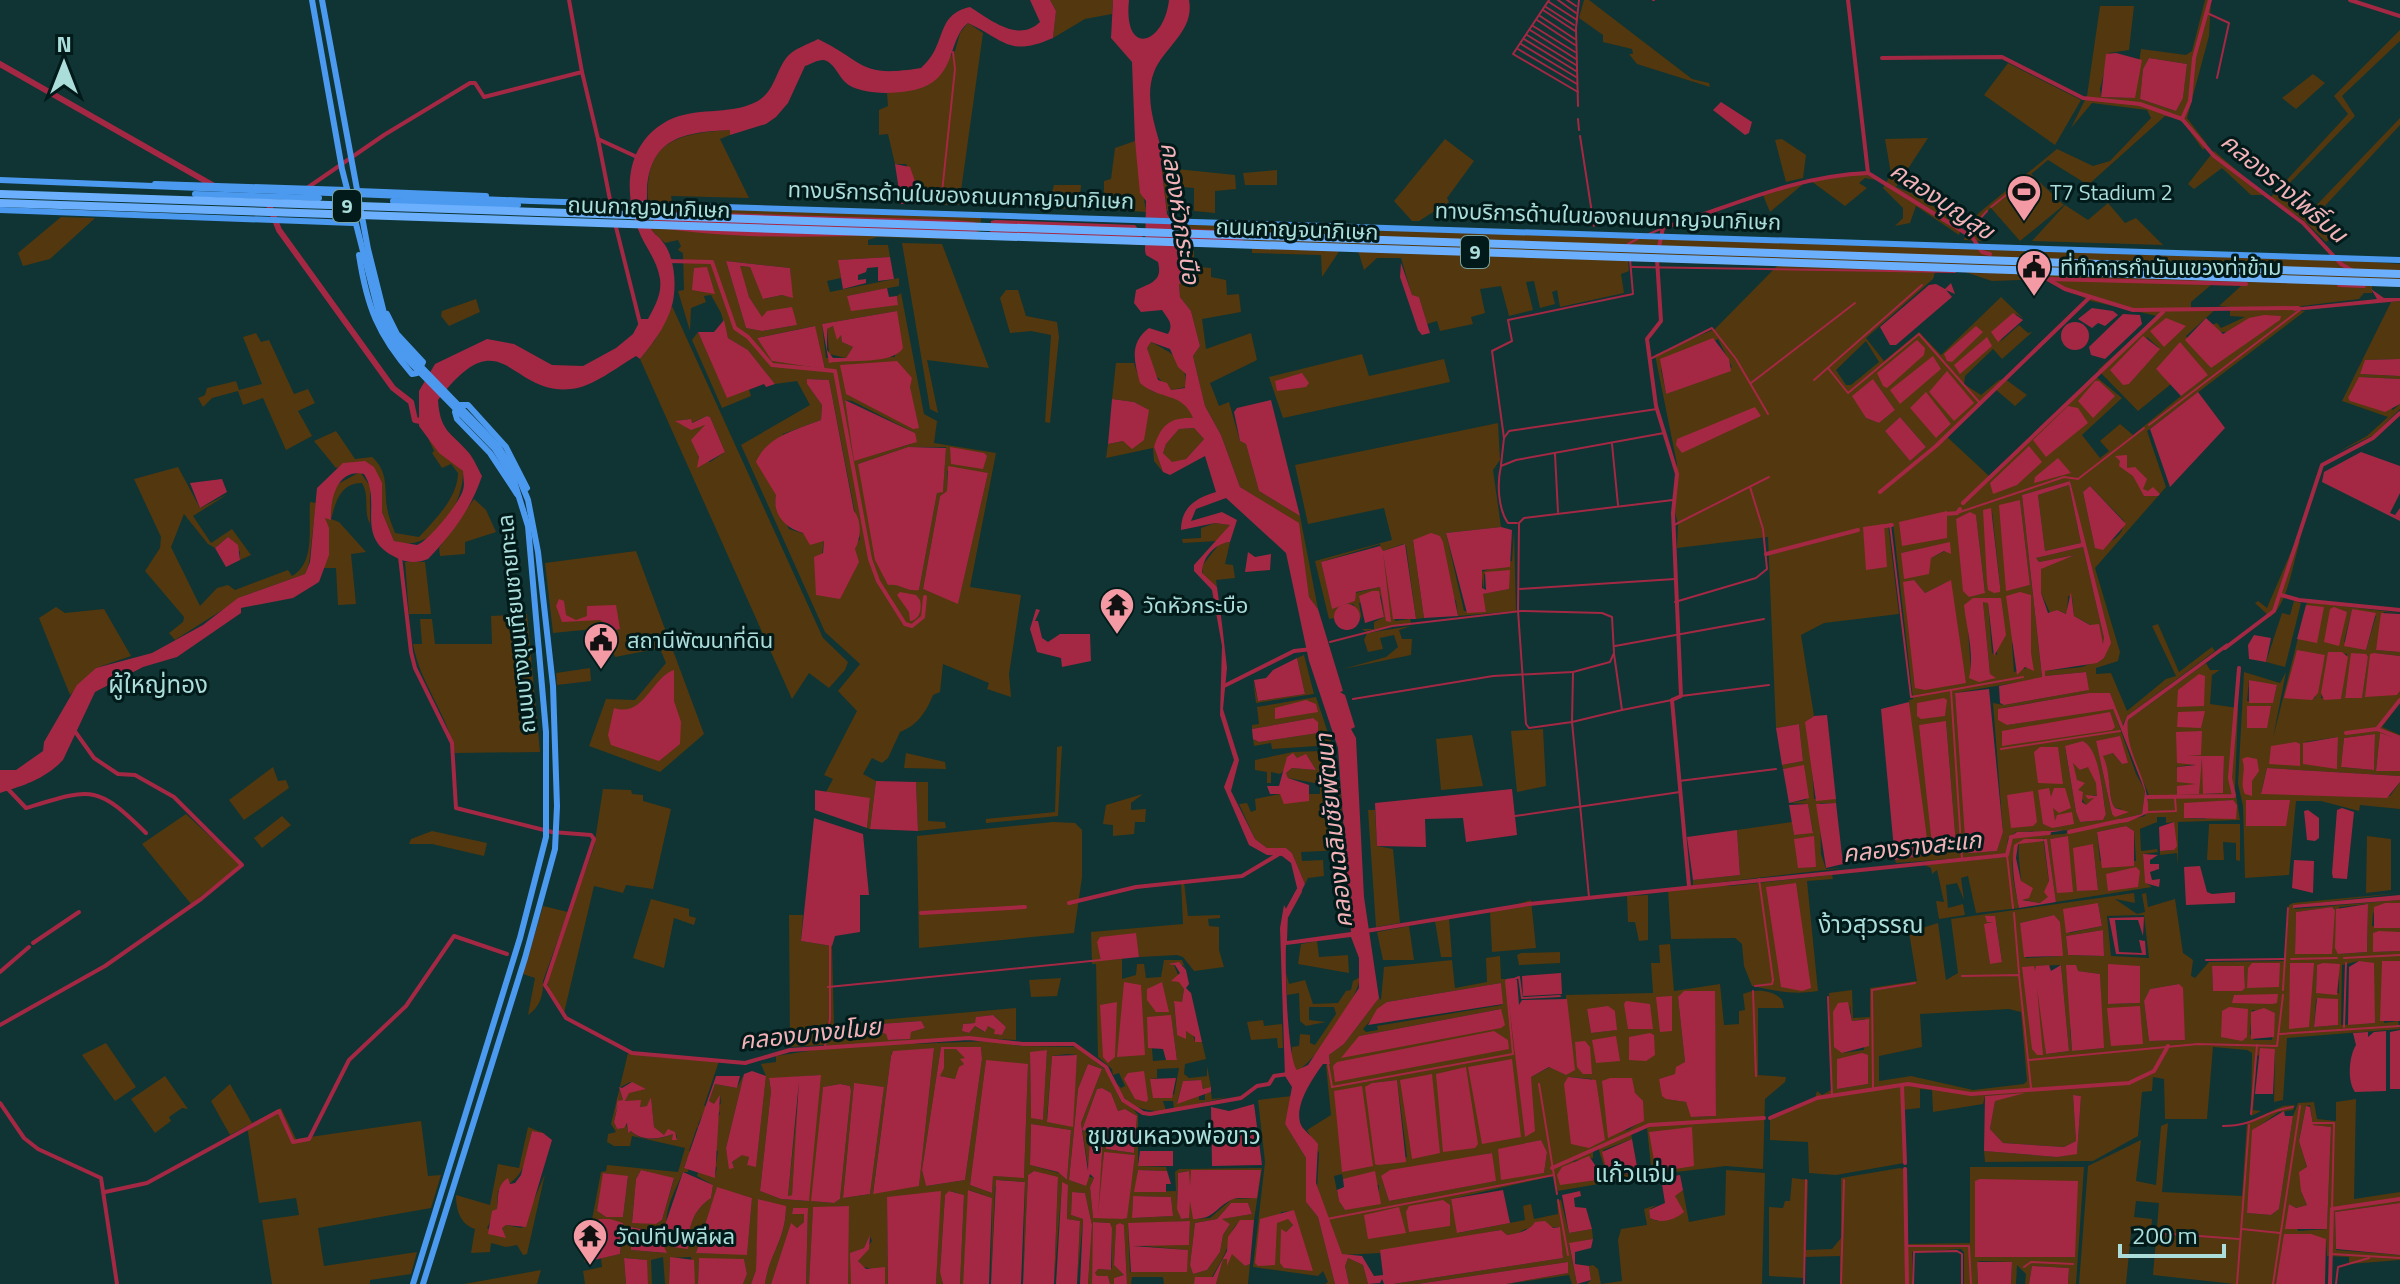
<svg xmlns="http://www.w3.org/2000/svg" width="2400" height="1284" font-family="'Titillium Web','Noto Sans Thai',sans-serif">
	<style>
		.green { fill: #53370e; fill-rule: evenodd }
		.water { fill: #a42844; fill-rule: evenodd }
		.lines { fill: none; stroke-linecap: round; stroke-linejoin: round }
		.stream { stroke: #a42844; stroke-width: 2 }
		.canal { stroke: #a42844; stroke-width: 4 }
		.river { stroke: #a42844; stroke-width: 6 }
		.major { stroke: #4c9af0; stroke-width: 6 }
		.highway { stroke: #6cb0fd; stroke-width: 8 }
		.labels { text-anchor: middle; stroke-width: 6; stroke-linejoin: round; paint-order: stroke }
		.shield { fill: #021a19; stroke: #78a2a1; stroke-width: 2 }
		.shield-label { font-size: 20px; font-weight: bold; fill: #abdddb }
		.poi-label { font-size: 22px; fill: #abdddb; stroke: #021a19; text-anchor: start }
		.street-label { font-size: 22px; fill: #abdddb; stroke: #021a19 }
		.water-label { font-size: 24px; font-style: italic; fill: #f3b2b8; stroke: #021a19 }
		.neighbourhood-label { font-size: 24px; fill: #abdddb; stroke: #021a19 }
	</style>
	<rect width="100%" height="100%" fill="#0f3433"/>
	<!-- green -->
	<g class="green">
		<polygon points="1050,0 1113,0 1112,14 1085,19 1053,38 1056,11"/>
		<polygon points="1584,0 1589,0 1692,79 1709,83 1710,87 1637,64 1629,54 1633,54 1632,49 1603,42 1603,35 1579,18"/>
		<path d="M 2205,0 L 2211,0 L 2209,36 L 2187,118 L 2207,144 L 2203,150 L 2182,120 L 2165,116 L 2088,185 L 2048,160 L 2031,174 L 2064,205 L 2020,241 L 1991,208 L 1969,228 L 1983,241 L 1964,240 L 1969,223 L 1980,212 L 2057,149 L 2093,166 L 2110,161 L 2151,118 L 2147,110 L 2092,103 L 2071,128 L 2087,96 L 2100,6 L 2134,6 L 2129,50 L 2109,53 L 2100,89 L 2101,97 L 2134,98 L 2141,49 L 2186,55 L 2192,51 ZM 2149,58 L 2187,64 L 2183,98 L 2176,111 L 2140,99 L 2143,69 Z"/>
		<polygon points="968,23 983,33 959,205 923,204 906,164 895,164 888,134 879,135 879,110 888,106 887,93 926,86 955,51 960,33"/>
		<polygon points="2400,30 2400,41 2342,96 2355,116 2281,192 2308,214 2400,118 2400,125 2311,221 2331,238 2326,242 2302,219 2270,198 2348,114 2334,96"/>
		<polygon points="2008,63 2081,100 2055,145 1984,95"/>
		<polygon points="2313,74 2325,83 2296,109 2282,98"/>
		<path d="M 730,130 L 730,135 L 720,139 L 749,198 L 671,196 L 673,206 L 980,216 L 981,219 L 979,240 L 877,237 L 868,240 L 868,245 L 888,245 L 890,257 L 839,260 L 841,278 L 827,281 L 830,292 L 899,278 L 899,286 L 847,296 L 898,304 L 897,296 L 901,293 L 924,414 L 937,421 L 934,443 L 996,453 L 970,587 L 1021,595 L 1009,674 L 1011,697 L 987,689 L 989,683 L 943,664 L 940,692 L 933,695 C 926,712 918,725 900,732 L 888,758 L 882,763 L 872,758 L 863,774 L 876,781 L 870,829 L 867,828 L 870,799 L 826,792 L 833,779 L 824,775 L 857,711 L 838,691 L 860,664 L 825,632 L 741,445 L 810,405 L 797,381 L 775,384 L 748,350 L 728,338 L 721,313 L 711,295 L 704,296 L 706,302 L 691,308 L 690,331 L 678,291 L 684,290 L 683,253 L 678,250 L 681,246 L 678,240 L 665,243 L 650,229 C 642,155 653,134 730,130 ZM 726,261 L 790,268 L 792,297 L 782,295 L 764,299 L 750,267 L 739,266 L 749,297 L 762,318 L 768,315 L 797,325 L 762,331 L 746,328 ZM 897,311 L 895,357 L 826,358 L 822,324 ZM 814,326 L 825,368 L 773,361 L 757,338 ZM 807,379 L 829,380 L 860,539 L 816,595 L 824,540 L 789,529 L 775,503 L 776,495 L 772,485 L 783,434 L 821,420 L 822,405 L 807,384 ZM 845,400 L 852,401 L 915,433 L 911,444 L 855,460 ZM 908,447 L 946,447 L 943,491 L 937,493 L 919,590 L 905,588 L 896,582 L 858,464 ZM 947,471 L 988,473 L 958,603 L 923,589 L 940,496 L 947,491 Z"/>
		<polygon points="1928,138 1896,187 1916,195 1962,225 1959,235 1916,206 1910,223 1895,226 1903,218 1903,208 1883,188 1891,174 1885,139"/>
		<polygon points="1445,139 1474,161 1447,198 1449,202 1419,221 1412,221 1394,201"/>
		<polygon points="1782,139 1806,155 1803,178 1786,182 1775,140"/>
		<polygon points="1135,141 1146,212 1104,209 1104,181 1111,179 1115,148"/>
		<polygon points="2214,151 2266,195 2251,195 2222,168 2194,189 2188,184"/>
		<polygon points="1164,160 1167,168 1235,175 1236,189 1215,191 1215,213 1194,211 1194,188 1170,186 1174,211 1167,211 1161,163"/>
		<polygon points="1277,170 1277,185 1245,185 1243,173"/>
		<polygon points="1846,175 1867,175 1875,180 1865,178 1859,183 1867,188 1845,206 1811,181"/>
		<polygon points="1802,182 1802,185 1770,212 1763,195"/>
		<polygon points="1054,185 1081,185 1079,210 1048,207"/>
		<polygon points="2108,203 2125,223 2136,218 2163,245 2032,241 2065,205 2088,220"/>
		<polygon points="61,217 95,218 50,259 23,266 18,253"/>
		<path d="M 1183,224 L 2360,261 L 2400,264 L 2400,287 L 2372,285 L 2372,293 L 2364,293 L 2359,299 L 2302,306 L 2294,311 L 2305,311 L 2147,431 L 2166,487 L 2095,568 L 2120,652 L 2118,661 L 2096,668 L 2096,674 L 2111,673 L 2127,711 L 2166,679 L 2176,676 L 2152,626 L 2158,624 L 2179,672 L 2212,647 L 2215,651 L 2127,716 L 2122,726 L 2110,693 L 2089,693 L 2003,708 L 2007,725 L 2113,708 L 2136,774 L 2145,790 L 2142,814 L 2073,830 L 2016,832 L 2008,838 L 2006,853 L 2002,855 L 1896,863 L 1895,860 L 1921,856 L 1909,700 L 1913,699 L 1893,523 L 1888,524 L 1899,614 L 1824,623 L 1801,635 L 1814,716 L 1809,719 L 1814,799 L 1836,799 L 1836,803 L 1820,803 L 1821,854 L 1826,869 L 1843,868 L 1697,885 L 1730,886 L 1832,875 L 1833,879 L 1807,881 L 1818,991 C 1792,995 1777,991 1752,986 L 1744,966 L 1742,944 L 1735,938 L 1671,939 L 1668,890 L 1693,886 L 1693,880 L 1740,875 L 1737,830 L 1792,822 L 1794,835 L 1813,832 L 1808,804 L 1789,803 L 1806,800 L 1804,766 L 1783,769 L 1782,765 L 1803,761 L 1799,724 L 1776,728 L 1768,537 L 1677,548 L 1678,524 L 1673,505 L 1677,464 L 1655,355 L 1715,329 L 1777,266 L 1628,261 L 1629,271 L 1621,274 L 1624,293 L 1560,307 L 1557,290 L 1552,292 L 1555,304 L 1540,308 L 1534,281 L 1526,282 L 1533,310 L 1509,316 L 1501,286 L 1480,289 L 1485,313 L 1471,317 L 1473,324 L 1440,331 L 1437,321 L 1427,324 L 1419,297 L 1412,296 L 1401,258 L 1377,258 L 1364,270 L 1358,251 L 1340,250 L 1322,277 L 1321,255 L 1252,253 L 1252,248 L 1171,228 ZM 1935,272 L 1965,272 L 1992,281 L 2044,279 L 2091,301 L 2157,316 L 2098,370 L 2138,411 L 2171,384 L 2156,369 L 2208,374 L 2133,435 L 2120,424 L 2100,441 L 2109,451 L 2100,458 L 2082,435 L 2122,398 L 2094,375 L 1989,476 L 1945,435 L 1995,389 L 2015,406 L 2027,395 L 2005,379 L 1999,380 L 1981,395 L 1964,384 L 1965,376 L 1993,349 L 2002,359 L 2029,335 L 2032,332 L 2028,333 L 2019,325 L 2000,342 L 2016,314 L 2024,319 L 2001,297 L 1941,355 L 1919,332 L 1884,361 L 1866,338 L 1933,279 ZM 2211,285 L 2241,286 L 2219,306 L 2230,307 L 2230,316 L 2245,317 L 2221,328 L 2217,323 L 2211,325 L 2218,332 L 2231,332 L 2249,318 L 2211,368 L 2186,336 L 2218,307 L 2191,308 L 2191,302 ZM 2147,337 L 2159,348 L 2129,384 ZM 1718,339 L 1732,367 L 1666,394 L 1661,369 ZM 1866,341 L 1879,362 L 1851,385 L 1846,385 L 1836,370 ZM 1873,379 L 1895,410 L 1879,423 L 1866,418 L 1860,407 ZM 1927,396 L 1951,424 L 1937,437 L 1910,408 ZM 1900,417 L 1926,447 L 1910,461 L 1885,431 ZM 2070,481 L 2108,646 L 2104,658 L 2082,667 L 2045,671 L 2045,676 L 2086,672 L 2088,690 L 2004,705 L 1993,703 L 2003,832 L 1997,851 L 1967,853 L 1955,693 L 2042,678 L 2022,495 ZM 2090,486 L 2124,521 C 2124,537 2108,544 2095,547 L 2083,492 ZM 2020,500 L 2030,585 L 2007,590 L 2006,590 ZM 1992,511 L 2000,585 L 1987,582 ZM 1976,515 L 1985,592 L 1969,597 L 1956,519 ZM 1949,543 L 1950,553 L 1945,551 L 1931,558 L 1929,565 L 1901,553 ZM 1914,580 L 1925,593 L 1943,584 L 1966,682 L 1903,583 ZM 2031,595 L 2031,662 L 2029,667 L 2014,672 L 2012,644 ZM 1974,598 L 1993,598 L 1997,655 L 1992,653 L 1988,602 L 1983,602 L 1990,674 L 1994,678 L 1971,675 L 1967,612 ZM 1946,721 L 1956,845 L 1939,847 ZM 2083,741 C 2101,754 2102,793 2106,814 L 2103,820 L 2080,822 L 2076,812 L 2065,747 ZM 2096,741 L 2128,763 L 2122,764 L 2113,753 L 2102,756 C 2112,775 2107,797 2115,808 L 2122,809 L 2112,814 Z"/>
		<polygon points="902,243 942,244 989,368 927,360 938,413 930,409"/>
		<polygon points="1177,251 1194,251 1194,262 1189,266 1211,268 1211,277 1226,280 1227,295 1239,294 1241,312 1202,319 1206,349 1251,333 1257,360 1210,383 1219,406 1229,402 1240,441 1246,444 1259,491 1300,516 1318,609 1309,597 1296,522 1240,487 1221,435 1205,406 1193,356 1200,346 1191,311 1180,297 1179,284 1188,265"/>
		<polygon points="1006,290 1018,290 1026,316 1057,322 1059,337 1050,423 1045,422 1051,335 1031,331 1010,333 1000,298"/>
		<polygon points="476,299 480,312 449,326 441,316 442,311"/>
		<polygon points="2400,301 2400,359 2366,360 2360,374 2400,376 2400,379 2359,377 2393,410 2400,404 2400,409 2374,435 2338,452 2367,436 2388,417 2342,401 2391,302"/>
		<path d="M 672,306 L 823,638 L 848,662 L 845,670 L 829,688 L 809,673 L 792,699 L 640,359 L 655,340 ZM 707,416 L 710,417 L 725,452 L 710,462 L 699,458 L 694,442 L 705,425 L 677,421 L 690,419 L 691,423 Z"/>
		<polygon points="833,326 841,334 842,342 853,347 846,358 829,354 827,329"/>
		<polygon points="698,332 727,397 749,389 751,396 722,408 692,340"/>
		<polygon points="256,333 261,342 269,340 294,394 308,389 315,403 298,411 312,436 286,450 263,398 243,405 238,391 212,398 203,407 198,398 205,395 207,388 236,381 239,390 262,384 243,337"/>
		<path d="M 1151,342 C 1172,353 1187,360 1186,387 L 1171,390 L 1155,375 L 1147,348 Z"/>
		<polygon points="1362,354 1369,376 1444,359 1450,382 1283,418 1269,377"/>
		<path d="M 1116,363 L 1134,363 C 1148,414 1176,377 1194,418 L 1154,447 L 1163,472 L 1154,461 L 1153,448 L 1106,458 L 1108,444 L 1123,441 L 1148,410 L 1134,402 L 1112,399 Z"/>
		<path d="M 1498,423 L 1500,460 L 1493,470 L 1501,527 L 1446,533 L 1464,611 L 1486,612 L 1482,594 L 1509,589 L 1484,574 L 1484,591 L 1481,572 L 1512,561 L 1514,531 L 1516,611 L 1458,616 L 1456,601 L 1413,540 L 1424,618 L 1416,619 L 1406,546 L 1403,544 L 1383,551 L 1395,621 L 1410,619 L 1411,623 L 1365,631 L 1362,629 L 1374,629 L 1374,622 L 1384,617 L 1381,596 L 1359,603 L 1362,620 L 1353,604 L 1336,609 L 1335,618 L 1329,619 L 1315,561 L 1392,540 L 1384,508 L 1308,524 L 1295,465 ZM 1380,544 L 1388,622 L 1380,587 L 1355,593 L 1355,601 L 1332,608 L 1321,562 Z"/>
		<polygon points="1194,428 1204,439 1186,459 1172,463 1163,453 1166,444 1179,429"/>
		<path d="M 336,431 L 355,459 L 372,457 C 389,472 384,488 387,507 C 388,516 392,525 395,533 L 419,537 C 435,520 458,497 458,473 L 451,464 L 442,468 L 432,453 L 434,451 L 428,438 L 463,471 C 464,505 433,555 394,541 L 382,512 L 382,483 L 354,462 L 336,468 L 314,441 Z"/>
		<path d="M 178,467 L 200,508 L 228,494 L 193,516 L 211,543 L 232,529 L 251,555 L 240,560 L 240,552 L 228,537 L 215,548 L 208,544 L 184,514 L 171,547 L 200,606 L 217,588 L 228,585 L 235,590 L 288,570 L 292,576 C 316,562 308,528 310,502 L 316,503 L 309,563 L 305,574 L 246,595 L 175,640 L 169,633 L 183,622 L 184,617 L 145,571 L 160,548 L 161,537 L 134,479 Z"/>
		<path d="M 360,472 L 370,486 L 370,524 C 363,511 370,496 362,483 C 340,483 336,502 331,519 L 339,522 L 366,552 L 351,554 L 356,604 L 338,605 L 336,568 L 322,568 L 328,541 L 325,518 L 336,485 Z"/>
		<polygon points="2069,485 2081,543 2045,551 2038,495"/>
		<polygon points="474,499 486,510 496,532 465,542 465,554 440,556 439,548"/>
		<polygon points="1215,523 1230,525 1217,541 1183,543 1182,539 1201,538 1201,528"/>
		<path d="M 2296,540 L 2300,541 C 2293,562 2288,604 2270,617 L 2255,603 L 2258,601 L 2267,608 Z"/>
		<polygon points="1230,542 1225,564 1233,565 1235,578 1216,580 1217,587 1203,578 1202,566 1220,543"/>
		<path d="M 2083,547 L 2104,638 L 2104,644 C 2092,624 2098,629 2074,616 L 2072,597 L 2068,596 L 2067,614 L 2056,610 L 2051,615 L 2041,593 L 2041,568 L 2075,555 L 2039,562 L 2036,558 Z"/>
		<polygon points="636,551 704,734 660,772 589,746 606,699 635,700 666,663 661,651 656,649 615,657 603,628 553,633 545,563"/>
		<polygon points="405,562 425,562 431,614 409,614"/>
		<polygon points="2294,601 2301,603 2285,667 2266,662 2282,613 2290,615"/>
		<path d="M 2307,602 L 2400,613 L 2384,612 L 2376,650 L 2400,652 L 2400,656 L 2374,653 L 2397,695 L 2400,691 L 2400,703 L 2382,727 L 2400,735 L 2400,739 L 2380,734 L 2376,770 L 2400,771 L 2400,776 L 2267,768 L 2261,793 L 2390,796 L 2400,782 L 2400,809 L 2360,805 L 2359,811 L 2321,801 L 2296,801 L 2289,875 L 2245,878 L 2243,806 L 2238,784 L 2244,672 L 2280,683 L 2286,672 L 2273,738 ZM 2352,609 L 2376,616 L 2366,650 L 2344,642 ZM 2329,652 L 2347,654 L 2341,699 L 2321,698 ZM 2352,653 L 2368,657 L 2362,697 L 2345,697 ZM 2325,655 L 2315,698 L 2284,698 ZM 2249,680 L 2277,686 L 2273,702 L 2247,701 ZM 2375,734 L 2374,770 L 2341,767 L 2344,738 ZM 2338,737 L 2337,768 L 2305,742 Z"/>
		<polygon points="56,607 65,613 104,609 131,656 96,668 70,695 39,618"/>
		<path d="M 527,614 L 540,752 L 455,753 C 448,714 420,684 413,644 L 422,644 L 420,619 L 432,619 L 435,644 L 492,644 L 491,616 Z"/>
		<polygon points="1411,626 1399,630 1402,639 1412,639 1411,655 1343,669 1386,657 1398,647 1394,635 1380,638 1383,649 1368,652 1364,640 1367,633"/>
		<polygon points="1304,655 1314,694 1256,703 1253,680 1258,701 1305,694 1297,658"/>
		<path d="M 2206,663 L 2210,670 L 2220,670 L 2212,675 L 2210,704 L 2238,708 L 2235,789 L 2240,820 L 2178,822 L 2178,866 L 2177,853 L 2160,855 L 2160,851 L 2174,850 L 2174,822 L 2166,823 L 2166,817 L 2157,817 L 2157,822 L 2140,829 L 2141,851 L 2157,849 L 2158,852 L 2143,854 L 2145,882 L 2152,887 L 2056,902 L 2047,840 L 2043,838 L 2051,897 L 2040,903 L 2020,899 C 2024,879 2017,865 2019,844 C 2006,862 2016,889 2019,908 L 1976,913 L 1968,876 L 1961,878 L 1964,900 L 1957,883 L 1946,885 L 1948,908 L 1963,904 L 1965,915 L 1939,919 L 1936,901 L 1944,902 L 1937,870 L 1932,874 L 1931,868 L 1925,865 L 2005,857 L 2009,853 L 2012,837 L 2063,834 L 2145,816 L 2149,795 L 2131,753 L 2126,735 L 2128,720 ZM 2179,757 L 2224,757 L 2223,793 L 2203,794 L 2205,758 L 2202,758 L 2198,794 L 2196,782 L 2176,767 L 2197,764 ZM 2233,800 L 2205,819 L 2184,818 L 2184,804 ZM 2126,826 L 2134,831 L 2136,861 L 2100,861 L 2097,832 ZM 2068,836 L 2058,893 L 2050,839 ZM 2093,845 L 2098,889 L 2077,891 Z"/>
		<polygon points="590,668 591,681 557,685 556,673"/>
		<polygon points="1316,697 1332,745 1272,749 1271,743 1254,746 1253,739 1259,742 1317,733 1313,718 1252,729 1252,725 1259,724 1257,707"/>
		<polygon points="1543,729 1546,786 1517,792 1511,731"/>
		<polygon points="1472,735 1483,786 1441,790 1436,739"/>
		<polygon points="1062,746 1058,816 986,823 986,819 1055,812 1057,747"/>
		<polygon points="1320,751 1321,756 1331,755 1333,784 1340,787 1344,850 1301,852 1302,861 1323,860 1324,876 1308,878 1305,884 1292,853 1286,848 1267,848 1255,839 1239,804 1247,803 1251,812 1256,810 1255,799 1280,794 1308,801 1309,794 1320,794 1320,784 1288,778 1286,773 1292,768 1316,770 1306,755 1297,758 1280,774 1271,772 1271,783 1267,783 1267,772 1255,770 1255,760 1293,752"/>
		<polygon points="906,753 945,762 946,769 904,768"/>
		<polygon points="2073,762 2081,770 2088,766 2097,783 2098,796 2092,795 2095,798 2086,806 2077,789 2079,783 2074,775"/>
		<polygon points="273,767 278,781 286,780 289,788 244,820 229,800"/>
		<polygon points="916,782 928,782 928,821 945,822 946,828 918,831"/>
		<polygon points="603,789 631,790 632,794 643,795 643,801 671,809 653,889 626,885 623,893 594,886 564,1013 549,993 547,977 594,847"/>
		<polygon points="1143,794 1131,803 1131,810 1146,809 1145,822 1135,822 1134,834 1113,836 1113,825 1103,824 1106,805"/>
		<polygon points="1368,810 1375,810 1377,846 1393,849 1400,923 1376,927"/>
		<polygon points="186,814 241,865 191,904 142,844"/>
		<polygon points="282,816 291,825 262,848 254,838"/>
		<polygon points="1053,822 1075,823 1082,830 1082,877 1074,933 919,948 917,836"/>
		<polygon points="2209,824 2240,824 2240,861 2236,860 2236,843 2223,842 2224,860 2207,860"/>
		<polygon points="432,831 487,843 484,856 432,844 409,844 411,839"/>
		<polygon points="2367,836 2391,839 2391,890 2366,893"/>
		<path d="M 1181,882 L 1184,882 L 1188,916 L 1220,915 L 1220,918 L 1208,919 L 1209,926 L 1219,927 L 1219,950 L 1224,967 L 1194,971 L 1183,957 L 1177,955 L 1139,957 L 1135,933 L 1100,944 L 1101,960 L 1122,959 L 1122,979 L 1136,975 L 1137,964 L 1144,964 L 1146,978 L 1161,977 L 1164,960 L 1182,960 L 1186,970 L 1183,965 L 1174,965 L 1184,989 L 1182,1002 L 1174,1003 L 1177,1035 L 1186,1031 L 1193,1034 L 1195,1042 L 1202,1042 L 1206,1059 L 1185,1064 L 1184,1074 L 1189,1078 L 1207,1076 L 1207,1066 L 1211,1087 L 1204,1090 L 1200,1080 L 1183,1081 L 1177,1103 L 1199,1095 L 1199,1100 L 1205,1100 L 1205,1093 L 1211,1092 L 1212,1099 L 1228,1097 L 1174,1109 L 1173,1101 L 1163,1101 L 1166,1111 C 1144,1112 1124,1107 1116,1083 L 1121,1088 L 1125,1086 L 1119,1073 L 1113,1075 L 1112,1069 L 1098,1057 L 1096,964 L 1092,964 L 1091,932 L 1183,924 ZM 1171,1016 L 1177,1059 L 1153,1061 L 1152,1049 ZM 1179,1068 L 1174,1095 L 1150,1079 L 1157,1078 L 1157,1069 Z"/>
		<path d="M 2134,893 L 2135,903 L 2115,899 L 2137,914 L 2145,912 L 2142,894 L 2146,893 L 2148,907 L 2175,899 L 2183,953 L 2193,960 L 2191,976 L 2195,978 L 2209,962 L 2285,961 L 2289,905 L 2293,903 L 2400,893 L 2293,906 L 2295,909 L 2400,900 L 2400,903 L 2385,903 L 2373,913 L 2372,926 L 2400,928 L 2400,932 L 2373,933 L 2373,952 L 2400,951 L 2400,961 L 2382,961 L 2384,1023 L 2398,1021 L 2400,1029 L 2287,1038 L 2283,1100 L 2274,1102 L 2275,1049 L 2257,1056 L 2253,1110 L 2261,1111 L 2251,1116 L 2252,1053 L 2247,1050 L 2213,1047 L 2207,1119 L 2165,1119 L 2164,1079 L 2153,1077 L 2152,1091 L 2142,1092 L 2138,1136 L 2093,1161 L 1985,1162 L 1984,1151 L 2057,1157 L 2077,1153 L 2081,1096 L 2073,1095 L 2076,1141 L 2064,1147 L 2003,1143 L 1990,1129 L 1995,1100 L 2019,1094 L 1985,1096 L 1983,1104 L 1933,1112 L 1932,1090 L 1920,1089 L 1920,1108 L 1902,1110 L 1904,1163 L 1836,1175 L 1809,1173 L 1808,1142 L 1770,1140 L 1770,1116 L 1815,1098 L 1817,1091 L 1822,1095 L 1831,1090 L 1829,993 L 1852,990 L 1853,1018 L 1870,1017 L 1870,988 L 1917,981 L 1909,932 L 1938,923 L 1946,980 L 1958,973 L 1951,919 ZM 2098,903 L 2102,926 L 2069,933 ZM 2368,904 L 2367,952 L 2338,954 L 2339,907 ZM 2332,907 L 2335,909 L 2295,954 L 2296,912 ZM 2054,915 L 2062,956 L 2026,958 L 2020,923 ZM 2144,915 L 2149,958 L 2111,956 L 2107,916 ZM 1996,922 L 2002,961 L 1990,964 L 1985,925 ZM 2103,930 L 2104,956 L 2068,955 L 2066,936 ZM 2359,961 L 2375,1023 L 2341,1025 L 2342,965 ZM 2339,964 L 2339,993 L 2316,993 L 2317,965 ZM 2061,965 L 2069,1051 L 2046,1054 L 2037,966 ZM 2139,966 L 2140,1003 L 2108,1004 ZM 2212,966 L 2244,966 L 2245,987 L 2242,991 L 2213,991 ZM 2077,971 L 2100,974 L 2103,1048 L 2072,1051 L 2070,1031 ZM 2179,984 L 2185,1040 L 2149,1041 L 2144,1001 L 2150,989 ZM 2316,999 L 2337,999 L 2338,1025 L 2314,1027 ZM 1850,1005 L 1852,1021 L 1865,1019 L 1864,1050 L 1842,1053 ZM 2009,1009 L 2021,1012 L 2027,1081 L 2024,1084 L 1973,1090 L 1911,1076 L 1879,1081 L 1879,1056 L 1922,1047 L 1920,1014 ZM 2252,1010 L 2275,1013 L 2272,1040 L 2254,1040 L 2250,1034 ZM 1868,1055 L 1868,1084 L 1837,1089 L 1837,1059 Z"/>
		<polygon points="1648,895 1648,940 1639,941 1635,922 1628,922 1627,896"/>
		<polygon points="651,899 689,909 689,916 696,918 694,925 674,918 664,968 633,958"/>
		<polygon points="1531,900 1536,948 1492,952 1490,912"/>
		<path d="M 543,906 L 568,912 L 543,981 C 544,995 539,1008 528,1015 L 535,978 L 523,974 Z"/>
		<path d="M 789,915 L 803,915 L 801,941 L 832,946 L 834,1024 L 1016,1008 L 1016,1040 L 960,1037 L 913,1044 L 989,1041 L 1020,1046 L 1077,1047 L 1107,1071 L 1121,1101 L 1129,1104 L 1138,1115 L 1138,1166 L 1166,1167 L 1167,1171 L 1138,1170 L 1135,1192 L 1176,1191 L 1175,1172 L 1179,1169 L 1262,1168 L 1254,1220 C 1232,1220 1233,1229 1227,1248 C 1224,1257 1217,1268 1212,1277 L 1196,1277 L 1194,1284 L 1164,1284 L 1163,1277 L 1132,1277 L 1131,1284 L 1127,1284 L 1124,1225 L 1120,1223 L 1116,1226 L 1114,1265 L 1124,1275 L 1114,1278 L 1114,1284 L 1110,1284 L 1108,1276 L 1096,1277 L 1095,1273 L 1098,1269 L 1111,1270 L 1112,1266 L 1112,1228 L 1110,1223 L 1094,1222 L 1092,1284 L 1088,1284 L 1092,1225 L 1085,1193 L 1072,1192 L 1071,1215 L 1083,1219 L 1077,1284 L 1080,1221 L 1067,1219 L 1068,1185 L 1062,1183 L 1054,1284 L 1058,1178 L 1034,1171 L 1028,1175 L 1023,1284 L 1025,1182 L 1000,1180 L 995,1187 L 991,1284 L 992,1198 L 969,1190 L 963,1284 L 960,1284 L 964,1195 L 950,1191 L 945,1195 L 940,1271 L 943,1284 L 936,1284 L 940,1192 L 887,1198 L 888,1284 L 885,1284 L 885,1267 L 876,1270 L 860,1266 L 858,1260 L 872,1241 L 870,1236 L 864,1248 L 851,1253 L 851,1284 L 848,1284 L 848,1206 L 813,1208 L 809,1284 L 806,1284 L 808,1208 L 793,1208 L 792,1213 L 804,1214 L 804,1222 L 797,1228 L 791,1224 L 771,1284 L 765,1284 C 769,1254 786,1240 786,1207 L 759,1199 L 756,1270 L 751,1284 L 743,1284 L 747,1274 L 744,1259 L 699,1259 L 698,1284 L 695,1284 L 691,1257 L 670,1258 L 669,1284 L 665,1284 L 663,1257 L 651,1260 L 652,1284 L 648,1284 L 646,1260 L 624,1258 L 626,1284 L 585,1284 L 583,1271 L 602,1267 L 601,1258 L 620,1254 L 623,1223 L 599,1219 L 593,1225 L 589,1254 L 594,1260 L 584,1262 L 601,1172 L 606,1171 L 607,1165 L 678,1172 L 685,1148 L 632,1136 L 630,1146 L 614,1146 L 607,1142 L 608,1134 L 616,1132 L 611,1124 L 628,1053 L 719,1061 L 704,1106 L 709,1105 L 700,1131 L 705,1110 L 698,1124 L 699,1129 L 697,1127 L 689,1151 L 692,1153 L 700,1134 L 695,1152 C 705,1139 708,1120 713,1104 L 709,1101 L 715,1084 L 737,1088 L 744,1074 L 726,1148 L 730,1168 L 734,1168 L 732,1162 C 737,1160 740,1150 749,1157 L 747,1165 L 756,1166 L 766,1076 L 761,1064 L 776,1062 L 776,1056 L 827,1048 L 823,1045 L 790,1047 ZM 993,1015 L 1006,1027 L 1002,1035 L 995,1034 L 995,1030 L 987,1025 L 984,1032 L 975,1026 L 969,1033 L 962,1031 L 963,1024 L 975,1023 L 977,1017 ZM 920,1021 L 925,1028 L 911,1032 L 909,1039 L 889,1040 L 886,1034 L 866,1029 L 866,1025 ZM 941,1047 L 981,1047 L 982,1059 L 965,1180 L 926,1186 L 922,1170 ZM 934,1048 L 919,1185 L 873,1193 L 891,1056 L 892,1052 ZM 1047,1050 L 1043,1120 L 1031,1117 L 1030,1053 ZM 1067,1054 L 1077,1055 L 1072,1126 L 1048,1122 L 1047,1117 L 1052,1056 ZM 986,1061 L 1028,1065 L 1024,1177 L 993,1176 L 992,1193 L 970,1185 ZM 1088,1064 L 1102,1069 L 1081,1123 L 1089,1172 L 1090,1138 L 1103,1139 L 1097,1216 L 1093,1218 L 1090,1187 L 1094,1178 L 1087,1176 L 1086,1186 L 1069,1180 L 1078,1089 ZM 820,1075 L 808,1201 L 781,1199 L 760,1191 L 771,1091 L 769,1079 ZM 630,1082 L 645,1089 L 629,1092 L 625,1101 L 640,1101 L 637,1104 L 640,1107 L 648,1106 L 651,1097 L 654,1127 L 664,1135 L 671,1130 L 677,1136 L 677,1139 L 673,1139 L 674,1134 C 660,1139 642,1143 631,1131 L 628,1133 L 626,1123 L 623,1128 L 617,1129 L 614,1122 L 618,1102 L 623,1100 L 619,1088 ZM 840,1084 L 850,1086 L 851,1091 L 840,1199 L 834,1203 L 812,1201 L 823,1087 ZM 854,1084 L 884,1087 L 870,1194 L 843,1198 ZM 1102,1088 L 1111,1093 L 1118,1111 L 1125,1109 L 1137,1116 L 1134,1153 L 1106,1149 L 1106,1137 L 1082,1130 L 1097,1089 ZM 720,1095 L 721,1103 L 716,1109 L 720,1113 L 717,1121 L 713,1119 L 708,1133 L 713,1128 L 713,1136 L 717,1122 L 717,1138 L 712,1148 L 718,1151 L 716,1164 L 714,1151 L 712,1169 L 717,1167 L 715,1177 L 698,1172 L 697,1176 L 713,1185 L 711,1198 C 693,1210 688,1227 688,1248 L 672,1247 C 659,1216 671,1201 683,1172 L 688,1172 L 689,1167 L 684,1167 L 687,1159 L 689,1167 L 693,1164 L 698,1168 L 698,1151 ZM 1031,1124 L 1071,1130 L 1067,1180 L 1059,1173 L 1030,1165 ZM 1104,1153 L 1135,1155 L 1126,1218 L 1123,1219 L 1099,1217 ZM 641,1170 L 674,1179 L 662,1220 L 656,1224 L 632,1222 L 636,1179 ZM 1260,1170 L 1256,1198 L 1232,1199 L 1210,1218 L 1193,1219 L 1191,1171 ZM 1189,1171 L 1189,1218 L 1181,1219 C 1175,1207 1177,1186 1178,1173 ZM 604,1173 L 628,1177 L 623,1217 L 606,1217 L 597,1211 ZM 717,1188 L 752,1198 L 747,1254 L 696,1253 ZM 1133,1196 L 1171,1197 L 1173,1216 L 1132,1218 ZM 1231,1203 L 1248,1203 L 1252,1214 L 1221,1219 L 1230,1224 L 1223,1235 L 1220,1252 L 1207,1270 L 1193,1274 L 1190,1265 L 1195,1223 L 1217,1219 ZM 1190,1221 L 1189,1245 L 1133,1245 L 1187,1250 L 1186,1272 L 1130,1272 L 1128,1224 ZM 632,1227 L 657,1232 L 666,1253 L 631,1250 Z"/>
		<polygon points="1449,918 1452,957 1441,957 1435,921"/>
		<polygon points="1409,926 1414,960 1383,960 1377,932"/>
		<polygon points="1317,941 1319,957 1348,955 1349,973 1298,964 1301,944"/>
		<path d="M 1670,944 L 1674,991 L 1720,984 L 1724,1025 L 1739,1024 L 1739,1011 L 1745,1010 L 1743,994 C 1755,988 1774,990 1782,1000 L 1784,1008 L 1758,1008 L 1758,1075 L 1786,1077 L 1785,1082 L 1765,1099 L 1763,1169 L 1726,1166 L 1652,1175 L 1647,1128 L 1631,1133 L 1632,1139 L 1603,1150 L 1611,1177 L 1638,1172 L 1639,1177 L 1558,1191 L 1553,1176 L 1451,1199 L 1458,1233 L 1525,1220 L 1523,1206 L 1531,1204 L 1534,1219 L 1558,1214 L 1557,1201 L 1561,1200 L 1569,1233 L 1592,1229 L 1593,1239 L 1569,1244 L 1577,1284 L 1572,1284 L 1569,1275 L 1506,1284 L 1568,1273 L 1568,1262 L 1417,1284 L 1393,1284 L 1563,1258 L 1559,1227 L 1525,1229 L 1517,1234 L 1507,1235 L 1500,1230 L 1381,1253 L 1342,1255 L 1317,1189 L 1319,1153 L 1307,1130 L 1331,1115 L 1326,1065 L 1330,1064 L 1329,1055 L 1344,1044 L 1379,998 L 1381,1000 L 1384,967 L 1452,960 L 1455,988 L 1487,982 L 1486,958 L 1500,956 L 1501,979 L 1506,979 L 1509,993 L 1525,1136 L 1531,1077 L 1550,1067 L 1566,1075 L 1566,995 L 1653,993 L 1651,963 L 1660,963 L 1659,945 ZM 1501,983 L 1502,1005 L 1377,1026 L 1378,1030 L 1366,1032 L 1363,1029 L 1387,1002 ZM 1714,991 L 1716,1116 L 1692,1117 L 1686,1102 L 1667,1099 L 1659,1079 L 1676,1074 L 1685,1062 L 1678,997 ZM 1501,1009 L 1342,1053 L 1349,1051 L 1359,1036 ZM 1587,1009 L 1615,1011 L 1616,1030 L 1591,1033 ZM 1568,1077 L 1592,1079 L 1586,1146 L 1580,1143 ZM 1397,1080 L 1407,1157 L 1375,1164 L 1372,1083 ZM 1632,1086 L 1639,1123 L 1628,1130 L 1618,1131 ZM 1541,1140 L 1547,1152 L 1544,1173 L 1502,1179 L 1499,1150 ZM 1598,1147 L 1606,1174 L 1597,1180 L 1573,1161 L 1593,1158 L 1593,1149 ZM 1491,1153 L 1495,1181 L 1389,1201 L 1381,1176 ZM 1342,1174 L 1343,1179 L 1379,1185 L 1379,1195 L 1345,1210 L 1339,1201 L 1334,1176 Z"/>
		<polygon points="1560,952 1560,963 1519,965 1517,955 1521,953"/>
		<path d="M 1286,973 L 1289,984 L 1305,980 L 1313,1004 L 1338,1003 L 1346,991 L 1351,990 L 1353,981 L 1360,977 C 1358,999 1316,1061 1297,1071 L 1292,1063 L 1292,1047 L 1299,1046 L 1300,1034 L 1310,1035 L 1310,1043 L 1315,1045 L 1336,1014 L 1334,1007 L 1309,1007 L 1309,1020 L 1326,1022 L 1306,1026 L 1300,1021 L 1299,993 L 1287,995 Z"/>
		<polygon points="1061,978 1057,996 1031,997 1029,980"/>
		<polygon points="1263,1020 1264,1026 1282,1024 1283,1048 1278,1048 1277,1038 1251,1040 1247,1022"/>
		<polygon points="106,1043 136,1087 115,1101 82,1055"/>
		<polygon points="944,1049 956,1049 967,1058 955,1079 940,1076"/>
		<polygon points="165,1076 188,1109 182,1108 169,1117 171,1121 155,1133 131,1099"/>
		<polygon points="800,1081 792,1195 788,1196"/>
		<polygon points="230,1084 252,1123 281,1108 296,1139 421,1121 428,1176 441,1175 431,1208 318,1228 324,1266 417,1252 411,1274 370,1280 370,1284 272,1284 262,1220 299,1215 296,1198 259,1203 247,1126 230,1135 211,1101"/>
		<path d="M 1292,1096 L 1285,1124 L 1306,1158 L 1306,1202 L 1318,1217 L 1335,1284 L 1325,1284 L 1328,1282 L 1323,1271 L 1318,1276 L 1253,1267 L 1265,1162 L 1258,1100 ZM 1291,1211 C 1301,1231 1302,1251 1312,1270 L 1284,1268 L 1286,1232 L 1293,1225 L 1288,1219 L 1279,1219 L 1277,1223 L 1281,1212 Z"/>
		<path d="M 2356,1099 L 2354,1199 L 2400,1192 L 2400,1203 L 2335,1212 L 2336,1250 L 2400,1255 L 2400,1260 L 2349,1264 L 2349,1257 L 2327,1256 L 2326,1239 L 2285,1234 L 2276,1284 L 2234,1284 L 2153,1275 L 2159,1203 L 2136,1201 L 2134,1217 L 2152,1219 L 2151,1233 L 2131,1233 L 2126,1284 L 2079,1284 L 2088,1166 L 2141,1140 L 2136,1181 L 2156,1185 L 2161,1126 L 2168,1123 L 2162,1192 L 2242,1196 L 2247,1122 L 2283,1106 L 2295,1105 L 2293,1110 L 2279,1112 L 2259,1126 L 2247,1213 L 2271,1215 L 2279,1209 L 2293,1116 L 2298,1103 L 2314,1102 L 2317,1119 L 2336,1121 L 2336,1102 ZM 2310,1105 L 2313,1125 L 2331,1127 L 2327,1229 L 2298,1231 L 2289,1204 L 2296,1208 L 2307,1205 L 2301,1191 L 2307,1168 L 2299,1140 L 2306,1106 Z"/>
		<path d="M 528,1127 L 546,1134 L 532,1131 C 524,1164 528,1174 498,1191 L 497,1209 L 487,1228 L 505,1237 L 502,1228 L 506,1225 L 522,1228 L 545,1174 L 527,1254 L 523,1255 L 517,1245 L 506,1247 L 491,1243 L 490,1252 L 471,1253 L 475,1229 C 460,1224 456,1210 456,1195 L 490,1205 L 498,1164 L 519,1168 Z"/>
		<polygon points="1970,1167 2084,1167 2076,1284 2068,1284 2069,1268 2032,1266 2029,1284 2025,1284 2026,1274 2017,1265 2016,1284 2011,1284 2012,1262 1981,1261 1977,1262 1978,1284 1964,1284 1964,1252 1961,1249 1912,1252 1912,1284 1840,1284 1840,1256 1805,1257 1804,1278 1769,1276 1769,1207 1783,1208 1785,1201 1790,1201 1792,1178 1808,1180 1806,1250 1832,1249 1841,1238 1841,1178 1900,1168 1907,1170 1908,1244 1970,1243"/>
		<polygon points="1726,1170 1765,1173 1762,1284 1587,1284 1591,1280 1589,1266 1593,1265 1598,1269 1601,1284 1622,1281 1618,1240 1621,1229 1647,1225 1644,1209 1656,1205 1649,1210 1650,1218 1657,1221 1677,1203 1675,1195 1683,1190 1689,1222 1725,1215"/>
		<polygon points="1232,1253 1245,1266 1250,1264 1248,1284 1216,1284 1223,1258"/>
		<polygon points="1348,1258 1363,1265 1368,1284 1349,1284 1345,1266"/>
		<polygon points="541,1270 537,1284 464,1284"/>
	</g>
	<!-- water -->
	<g class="water">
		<path d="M 1030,0 L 1050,0 L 1056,11 L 1053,38 C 1009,57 1006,41 968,23 C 949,38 956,70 928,85 C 910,95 860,97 845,82 C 838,75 833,61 823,60 C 817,60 811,64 805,66 L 788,103 L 776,117 L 766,124 L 730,135 L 730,130 C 685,132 650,137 647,190 C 647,201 646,217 650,227 C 652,233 659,236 662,241 C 673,253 676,278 674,294 C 672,318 655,341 640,359 L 636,356 C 617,367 593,387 571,389 C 509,396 503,315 438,400 C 440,432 451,432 469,453 C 474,459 478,469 482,476 C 471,509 452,534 428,559 C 418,563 407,563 397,558 C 353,538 383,503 364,474 C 337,468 330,499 331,520 L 325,518 L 329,528 L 329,555 L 319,582 L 293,598 L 241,608 L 241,613 L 177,657 L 143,667 L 95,692 L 63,760 C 45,779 25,785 0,793 L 0,770 L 16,770 L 43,751 L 44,742 L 77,685 L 96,668 L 152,653 L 203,625 L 238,598 L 305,574 L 310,562 L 317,488 L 343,463 L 365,461 L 374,467 L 382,483 L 382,512 L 394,541 L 417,545 C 429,541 460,502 463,490 C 465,484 463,477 463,471 L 439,453 L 419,426 L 419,391 L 435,364 L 487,339 L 514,344 L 552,365 L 583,366 L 616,348 L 633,334 L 641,319 L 648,319 C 655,306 662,294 660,279 C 657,259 644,246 638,229 C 623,189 626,144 667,121 C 695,106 728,116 756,102 C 775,92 775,72 787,57 C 793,49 809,44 818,39 C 867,63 859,78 921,68 C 948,45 934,15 970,7 C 991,20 1018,43 1040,22 Z"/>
		<path d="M 1113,0 L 1129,0 C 1123,58 1164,45 1169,0 L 1189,0 C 1195,31 1164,47 1154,72 C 1143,101 1158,132 1164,160 L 1161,163 L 1167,214 L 1174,225 L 1172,228 L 1239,231 L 1244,243 L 1176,246 L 1192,274 L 1190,280 L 1179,284 L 1180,297 L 1191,311 L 1200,346 L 1193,356 L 1205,406 L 1221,435 L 1240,487 L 1299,523 L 1309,597 L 1318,609 L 1343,691 L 1340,692 L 1345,695 L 1355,727 L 1351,729 L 1356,738 L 1364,897 L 1379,998 L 1344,1044 L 1329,1055 L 1330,1064 L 1323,1064 C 1313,1078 1293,1106 1301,1125 C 1304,1131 1313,1137 1318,1144 L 1316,1183 L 1342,1254 L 1362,1256 L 1374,1276 L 1383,1275 L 1380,1250 L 1501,1230 L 1507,1235 C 1517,1234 1530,1231 1535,1222 L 1545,1221 L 1553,1228 L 1560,1227 L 1563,1258 L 1393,1284 L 1384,1284 L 1382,1279 L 1380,1283 L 1368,1284 L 1363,1265 L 1348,1258 L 1345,1266 L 1349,1284 L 1335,1284 L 1318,1217 L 1306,1202 L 1306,1158 L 1285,1124 L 1292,1087 L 1285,1076 L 1280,928 L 1284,905 L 1288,913 L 1287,941 L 1351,932 L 1338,748 L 1309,661 L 1286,553 L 1226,498 L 1196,509 L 1191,521 L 1222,512 L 1237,520 L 1230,542 C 1215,543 1202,558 1202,573 L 1217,587 L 1222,624 L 1227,668 L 1223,709 L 1239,760 L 1231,791 L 1255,839 L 1267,848 L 1286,848 L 1292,853 L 1305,884 L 1299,896 L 1291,863 L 1282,856 L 1267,855 L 1249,845 L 1224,787 L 1234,760 L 1220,715 L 1222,646 L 1212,590 L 1194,571 L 1194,565 L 1230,525 L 1215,523 L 1181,530 C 1181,508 1195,498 1216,492 L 1205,456 L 1170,475 L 1163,472 L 1154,447 C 1161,425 1170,417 1193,418 C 1182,391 1160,401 1140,383 C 1134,361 1129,343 1149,328 L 1168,334 C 1174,324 1168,319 1162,310 L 1141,312 L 1134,303 L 1136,290 C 1151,283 1163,281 1158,262 L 1146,255 L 1145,251 L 1146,201 L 1140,193 L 1135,141 L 1132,62 L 1111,38 ZM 1151,342 L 1170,349 L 1178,367 L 1186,374 L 1185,388 L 1171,390 L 1167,383 L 1158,380 L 1147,348 ZM 1194,428 L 1204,439 L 1186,459 L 1172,462 L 1163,453 L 1166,444 L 1179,429 ZM 1351,937 L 1359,958 L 1359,988 L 1308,1065 L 1297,1070 C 1287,1059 1285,965 1286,945 Z"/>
		<polygon points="2116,53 2142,60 2135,98 2101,97 2106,54"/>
		<polygon points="2149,58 2187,64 2183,98 2176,111 2140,99 2143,69"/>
		<polygon points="1721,102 1752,122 1749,133 1745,135 1713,110"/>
		<polygon points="895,164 910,167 923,204 901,204"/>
		<path d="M 654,211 L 953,220 L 975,222 L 977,232 C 868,234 761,244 653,227 Z"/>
		<polygon points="995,220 1135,225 1143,235 1140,245 990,233 991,221"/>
		<polygon points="890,257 894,279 878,281 878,267 867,268 866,272 858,275 858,280 866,279 866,283 843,289 838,260"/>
		<polygon points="726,261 790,268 793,298 782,295 763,299 750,267 740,266 749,297 762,317 767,311 792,307 797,325 762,331 746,328"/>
		<polygon points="1401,263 1412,295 1419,297 1430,333 1422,335 1418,330 1400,277"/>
		<polygon points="707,267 715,294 692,290 694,268"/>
		<polygon points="1951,283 1955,294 1946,290 1952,297 1896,345 1890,345 1880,327 1929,285 1936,284 1945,289"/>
		<polygon points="887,288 889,297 897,296 898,305 851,311 847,296"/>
		<polygon points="2371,289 2384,298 2400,298 2400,301 2294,311 2292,308 2377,299"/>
		<polygon points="2092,308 2113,311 2118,315 2105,326 2098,323 2092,328 2078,319"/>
		<path d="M 897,311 L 903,348 C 893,365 849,359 829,363 L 822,324 ZM 833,326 L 837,340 L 841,335 L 842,342 L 853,347 L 846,358 L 833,358 L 827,350 L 827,329 Z"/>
		<polygon points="2013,313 2023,320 1998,342 1991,332"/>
		<polygon points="2123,314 2140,315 2142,324 2105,359 2091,355 2089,347"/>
		<polygon points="2264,315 2281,316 2280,320 2211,368 2185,340 2206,318 2223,334 2249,318"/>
		<polygon points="2166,318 2186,326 2164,347 2150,331"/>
		<polygon points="724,320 728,338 748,350 775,384 766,387 764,384 727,398 698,332 714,332"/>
		<circle cx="2075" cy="336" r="14"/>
		<polygon points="815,326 825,369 772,361 757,338"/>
		<polygon points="1976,326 1983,332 1952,362 1947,361 1944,354"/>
		<polygon points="2143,336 2160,349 2129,384 2123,385 2110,370"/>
		<polygon points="1987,337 1992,346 1960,374 1954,365"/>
		<polygon points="1713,338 1729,359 1731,371 1666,394 1660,359"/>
		<polygon points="1917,340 1925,348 1924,355 1887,388 1883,386 1877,373"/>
		<polygon points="2180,342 2208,375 2181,396 2156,369"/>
		<polygon points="1933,356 1941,369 1900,404 1890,390"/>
		<polygon points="2400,359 2400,376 2360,374 2365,360"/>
		<polygon points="897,361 912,378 910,387 919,428 913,429 846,394 840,365"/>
		<polygon points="1947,371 1974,403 1954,421 1929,392"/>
		<polygon points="1302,373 1309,383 1306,387 1277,391 1275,381"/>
		<polygon points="2359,377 2400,379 2400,404 2385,412 2350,401 2348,398"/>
		<path d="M 807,379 L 829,380 L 854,511 C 862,521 861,538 855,549 L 859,562 L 840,599 L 816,595 L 814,557 L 823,553 L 824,541 L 810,545 L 803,533 C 785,528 772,514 776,495 L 756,462 C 767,436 796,430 821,420 L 822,405 L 807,384 Z"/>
		<polygon points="1873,379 1895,410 1879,423 1866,418 1852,396"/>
		<polygon points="2095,381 2099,381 2115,396 2093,418 2078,401"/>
		<polygon points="1926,392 1951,424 1936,438 1910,408"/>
		<polygon points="2198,392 2225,428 2170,487 2150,429"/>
		<polygon points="1112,399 1134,402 1149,410 1144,440 1132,449 1123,441 1108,444"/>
		<polygon points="845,400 915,433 917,442 854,461"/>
		<polygon points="1271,400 1300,516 1259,491 1246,444 1240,441 1234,412 1237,408"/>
		<polygon points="2068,406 2078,408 2088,423 2046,457 2033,440"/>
		<polygon points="1755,407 1761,416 1682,453 1676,445 1677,439"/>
		<polygon points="707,416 710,417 725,452 697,468 699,457 691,440 705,425 691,430 675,421 691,419 692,423"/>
		<polygon points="1900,417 1926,447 1910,461 1885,431"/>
		<polygon points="2029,446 2042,462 2017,485 1993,494 1990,483"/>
		<path d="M 908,447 L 946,448 L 943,492 L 937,493 L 919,590 C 906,592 900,583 888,585 L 875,560 L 858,464 Z"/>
		<polygon points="950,447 984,453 987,456 983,469 951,464"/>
		<polygon points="2361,452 2400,466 2400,493 2390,513 2395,515 2400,508 2400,521 2322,482 2324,472"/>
		<polygon points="2127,455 2127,468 2135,467 2147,479 2143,489 2148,491 2153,487 2160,494 2158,496 2144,496 2133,476 2119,466 2120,461 2115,456"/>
		<polygon points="2058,458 2071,473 2034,483 2035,477"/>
		<polygon points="948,466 988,473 958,604 923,589 940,496 947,491"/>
		<polygon points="222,479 227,492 200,508 190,483"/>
		<path d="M 2070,481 L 2111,643 L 2104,658 L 2097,663 L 2045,671 L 2045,676 L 2086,672 L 2089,690 L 2004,705 L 2000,703 L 1999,686 L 2042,677 L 2022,495 ZM 2069,485 L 2081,543 L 2045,551 L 2038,495 ZM 2083,547 L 2104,638 L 2103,644 L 2099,624 L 2090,625 L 2074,616 L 2071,592 L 2066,614 L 2057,610 L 2048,613 L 2041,593 L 2041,569 L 2075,555 L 2039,562 L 2036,558 Z"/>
		<polygon points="2090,486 2126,524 2103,550 2095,548 2083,492"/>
		<polygon points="2020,500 2030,585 2006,591 1999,505"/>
		<polygon points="1991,508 2000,586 2000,592 1994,593 1988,590 1987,582 1983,510"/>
		<polygon points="1947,511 1947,538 1902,546 1899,522"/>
		<polygon points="1970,512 1976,515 1985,593 1969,597 1963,591 1956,519"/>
		<polygon points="1884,524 1887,567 1866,570 1863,527"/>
		<polygon points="1501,527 1512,530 1510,567 1482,570 1482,588 1486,590 1485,572 1510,570 1509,589 1483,594 1486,612 1467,613 1446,533"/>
		<polygon points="1431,533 1440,536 1443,542 1458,616 1424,618 1413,540"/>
		<polygon points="228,537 238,545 240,560 226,567 215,548"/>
		<polygon points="1950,542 1951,554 1944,551 1931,558 1929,574 1904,579 1901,553"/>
		<polygon points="1405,544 1416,619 1393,619 1383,552 1391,622 1386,621 1380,587 1356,592 1355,601 1332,609 1321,562 1380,546 1383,551"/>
		<polygon points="1248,552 1255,557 1271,554 1270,570 1245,572"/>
		<polygon points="1914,580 1925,593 1951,580 1966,683 1925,690 1915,688 1903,582"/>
		<polygon points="1372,591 1379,591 1384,617 1365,623 1359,596"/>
		<path d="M 900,592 L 916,595 L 920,600 C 922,609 920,620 910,621 L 909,612 L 897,595 Z"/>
		<polygon points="2020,592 2031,595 2031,653 2034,671 2025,667 2017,675 2006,596"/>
		<path d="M 1973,598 L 2001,598 L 2006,635 L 1994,656 L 1988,603 L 1983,602 L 1990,674 L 1996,678 L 1979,682 L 1969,678 C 1975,654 1966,626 1964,605 Z"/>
		<polygon points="559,599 564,601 566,615 576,620 587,616 587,606 616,605 620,629 615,630 600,620 562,622 556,606"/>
		<circle cx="1347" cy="617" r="13"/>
		<polygon points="2306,605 2324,607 2317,643 2297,639"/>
		<polygon points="2334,607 2347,612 2339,646 2324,642 2330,609"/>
		<polygon points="1036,609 1040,610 1035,621 1038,621 1042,638 1048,642 1060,634 1090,634 1091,661 1062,667 1061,658 1037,652 1030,629"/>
		<polygon points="2352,609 2376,613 2366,650 2344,646"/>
		<polygon points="2381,613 2400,614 2400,652 2376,650"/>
		<polygon points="2254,635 2271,638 2266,662 2249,659 2248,645"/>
		<path d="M 2227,643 L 2229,646 L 2128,720 C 2124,754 2151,780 2148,813 L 2128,822 L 2008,838 L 2017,832 L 2073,830 L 2142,814 L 2145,791 L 2113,709 L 2007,725 L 1998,720 L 1998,709 L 2089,693 L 2110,693 L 2123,726 L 2127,716 Z"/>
		<polygon points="2297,650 2325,655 2318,693 2312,700 2284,698"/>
		<polygon points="2328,652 2342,652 2348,657 2341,699 2324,700 2321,693"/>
		<polygon points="2351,653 2366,654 2368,657 2362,698 2345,698"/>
		<polygon points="2374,653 2400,656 2400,691 2397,695 2365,697 2370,654"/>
		<polygon points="1297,658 1305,694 1258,701 1254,680 1266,678 1273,670"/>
		<path d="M 674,670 L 674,701 L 681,722 L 680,744 L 659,761 L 611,745 L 608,735 L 614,708 C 644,718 651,678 674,670 Z"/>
		<polygon points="2199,674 2205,676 2204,706 2177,707 2178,690"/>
		<polygon points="2249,680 2277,685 2273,703 2249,703"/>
		<polygon points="1989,689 2003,832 1997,851 1971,853 1966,852 1955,693"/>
		<polygon points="1944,698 1947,700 1945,716 1921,719 1917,716 1917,703"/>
		<polygon points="1306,700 1316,704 1318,712 1275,719 1275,708"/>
		<polygon points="1909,702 1928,846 1921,850 1921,856 1895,860 1881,709"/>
		<polygon points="2247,706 2271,706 2267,728 2247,728"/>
		<polygon points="2205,711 2201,728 2177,727 2178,712"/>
		<polygon points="2110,712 2115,727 2112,730 2002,746 2002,731"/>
		<polygon points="1827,715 1836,799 1816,801 1805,722 1814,716"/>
		<polygon points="1313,718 1318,722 1318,733 1259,742 1253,739 1252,729"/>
		<polygon points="1946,721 1956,845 1932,845 1919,725"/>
		<polygon points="1799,724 1803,761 1782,765 1776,728"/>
		<polygon points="2202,731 2201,755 2187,756 2224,756 2223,793 2203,794 2202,758 2199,794 2177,795 2177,786 2196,784 2177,782 2177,767 2196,765 2177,763 2176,732"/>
		<polygon points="2380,733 2400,739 2400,771 2376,771"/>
		<polygon points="2375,734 2374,770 2341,767 2344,738"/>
		<path d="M 2120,736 L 2128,763 L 2122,764 L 2113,753 L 2103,756 C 2112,775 2107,797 2115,808 L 2129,812 L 2115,817 L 2112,814 L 2096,741 Z"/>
		<polygon points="2338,737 2337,769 2303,764 2303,743"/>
		<path d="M 2083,741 C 2101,751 2102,795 2106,814 L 2103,820 L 2080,822 L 2076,812 L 2065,746 ZM 2073,763 L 2080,770 L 2088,767 L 2096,783 L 2097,796 L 2085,795 L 2088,799 L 2094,798 L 2086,805 L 2082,802 L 2083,792 L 2078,790 L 2085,783 L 2077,780 Z"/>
		<polygon points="2296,742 2300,744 2300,766 2269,764 2271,746"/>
		<polygon points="2040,747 2058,747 2063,784 2038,783 2034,752"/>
		<polygon points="1293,753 1297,758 1306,754 1316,770 1292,768 1286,773 1288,778 1309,785 1309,801 1284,804 1280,794 1270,794 1267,786 1279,786 1287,757"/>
		<path d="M 2247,757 L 2257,759 L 2259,771 L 2252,781 L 2252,796 L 2245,794 C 2239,782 2247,770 2242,759 Z"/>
		<polygon points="1804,765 1809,798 1789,803 1783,769"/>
		<polygon points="2267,768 2400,776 2400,782 2387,798 2261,794"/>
		<polygon points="876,781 916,782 918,831 870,829"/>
		<polygon points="2049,788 2051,797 2054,788 2065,788 2071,808 2059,813 2053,808 2055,821 2057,815 2072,812 2074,824 2052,828 2043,824 2038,790"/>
		<polygon points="1512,789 1517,835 1466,842 1463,818 1425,819 1426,847 1377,846 1375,803"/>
		<polygon points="815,790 870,798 867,828 815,810"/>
		<polygon points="2033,791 2037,822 2033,826 2011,828 2007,795"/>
		<polygon points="2233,800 2237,805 2236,819 2184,818 2184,803"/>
		<polygon points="2246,800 2290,800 2286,826 2246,826"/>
		<polygon points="1836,803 1843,864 1826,868 1816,804"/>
		<polygon points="1808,804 1813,833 1794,835 1789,805"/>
		<polygon points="2342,808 2354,812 2347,879 2333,878 2332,873 2337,810"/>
		<polygon points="2308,810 2319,818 2319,838 2315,841 2307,840 2304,811"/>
		<polygon points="814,818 863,834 869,895 860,895 860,932 835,936 832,946 801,941"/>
		<polygon points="2174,822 2177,846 2174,850 2160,851 2159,827"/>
		<polygon points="2126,826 2134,831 2134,866 2102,868 2097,832"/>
		<polygon points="1737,830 1740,875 1693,880 1687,837"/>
		<polygon points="1814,836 1816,867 1798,868 1794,839"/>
		<polygon points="2068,836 2073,892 2057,893 2050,839"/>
		<path d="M 2024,839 L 2047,839 L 2056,902 L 2019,908 C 2015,887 2011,868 2014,845 ZM 2044,841 L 2049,881 L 2044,892 L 2048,897 L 2040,903 L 2022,900 L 2029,898 L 2033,888 L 2021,881 L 2016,858 L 2018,844 Z"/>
		<polygon points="2093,844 2098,890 2077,891 2073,848"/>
		<polygon points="2143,854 2158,855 2150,860 2150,864 2159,864 2159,869 2150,872 2152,880 2160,879 2159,887 2145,883"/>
		<polygon points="2294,860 2314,861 2313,893 2292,888"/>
		<polygon points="2200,866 2207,892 2212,894 2235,892 2235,903 2186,905 2184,867"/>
		<polygon points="2136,867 2140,871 2138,887 2108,891 2106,874"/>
		<polygon points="1796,883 1811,988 1802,991 1781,987 1766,887"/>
		<polygon points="2400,895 2400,900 2293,908 2293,905"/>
		<polygon points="2098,903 2102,926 2066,933 2063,909"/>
		<polygon points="2385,903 2400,903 2400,928 2374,928 2374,907"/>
		<polygon points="2368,904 2367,952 2338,954 2335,948 2336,909"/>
		<polygon points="2332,907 2335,910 2332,954 2295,954 2296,912"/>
		<polygon points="2054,915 2060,922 2063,956 2024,957 2020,923"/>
		<polygon points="1985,916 1995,916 2002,962 1990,964 1984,924 1993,922 1987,922"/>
		<polygon points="2144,917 2143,936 2138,920 2115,920 2119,952 2142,953 2139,940 2145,941 2146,955 2116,954 2109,918"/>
		<polygon points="2103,930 2104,956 2068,955 2066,936"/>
		<polygon points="2379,931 2400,932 2400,951 2373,952 2373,933"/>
		<polygon points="1136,933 1139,957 1101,961 1097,942 1100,937"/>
		<polygon points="2359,961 2374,963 2375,1023 2348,1025 2349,967"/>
		<polygon points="2382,961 2400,961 2400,1021 2380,1021"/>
		<polygon points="1179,962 1186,970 1189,984 1186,988 1191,993 1202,1042 1195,1042 1195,1037 1186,1031 1186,1039 1177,1035 1174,1001 1182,1002 1184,989 1179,982 1171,981 1180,973 1175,965 1168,964"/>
		<polygon points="2252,963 2280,963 2279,987 2247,988 2248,968"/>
		<polygon points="2290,963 2314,963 2309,1027 2289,1029"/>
		<polygon points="2323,963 2340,964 2337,995 2316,993 2317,965"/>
		<polygon points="2108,964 2140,966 2140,1003 2108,1004"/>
		<polygon points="2049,965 2051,971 2061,965 2069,1051 2046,1054 2037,988 2043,1055 2037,1055 2032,1049 2022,967 2034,966 2035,971 2036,966"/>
		<polygon points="2066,965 2076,965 2078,971 2100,974 2104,1048 2072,1051"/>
		<polygon points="2212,966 2244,966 2245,988 2242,991 2213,991"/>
		<polygon points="1561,973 1562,994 1523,996 1522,976"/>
		<polygon points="1513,978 1517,980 1519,1005 1522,1000 1567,999 1575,1070 1566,1075 1549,1067 1531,1077 1535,1131 1525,1137 1506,979"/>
		<polygon points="1124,982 1141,985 1145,1055 1117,1057"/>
		<polygon points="1162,982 1169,1012 1156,1012 1147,1000 1147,989"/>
		<polygon points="1501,983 1503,1004 1368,1025 1377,1009 1387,1002"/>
		<polygon points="2179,984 2183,988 2185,1040 2149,1041 2144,1001 2150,989"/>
		<polygon points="1684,991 1715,991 1716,1116 1691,1117 1686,1102 1666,1099 1662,1096 1659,1079 1675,1074 1676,1067 1685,1062 1678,997"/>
		<polygon points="2278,994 2277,1003 2272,1004 2232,1003 2234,995"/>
		<polygon points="1672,996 1672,1031 1660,1032 1656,997"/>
		<polygon points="2317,998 2338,999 2338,1025 2314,1027"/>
		<polygon points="1626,1001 1650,1004 1653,1029 1628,1029 1624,1004"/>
		<polygon points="1117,1002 1115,1057 1108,1063 1103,1057 1100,1005"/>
		<polygon points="1848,1002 1852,1021 1869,1019 1869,1046 1842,1053 1834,1047 1833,1012 1838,1003"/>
		<polygon points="1608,1006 1615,1011 1617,1030 1591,1033 1587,1009"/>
		<polygon points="2140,1006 2143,1044 2111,1046 2107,1008"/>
		<polygon points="2229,1007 2248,1009 2247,1037 2242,1041 2221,1037 2222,1011"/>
		<polygon points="2264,1008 2275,1013 2274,1037 2251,1039 2251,1012"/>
		<polygon points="1501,1009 1505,1025 1501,1028 1341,1058 1359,1036"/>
		<polygon points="993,1015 1006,1027 1002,1035 994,1034 995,1030 988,1026 985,1032 975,1026 969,1033 962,1031 963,1024 975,1023 976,1017"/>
		<polygon points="1171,1015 1177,1060 1166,1060 1163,1049 1148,1048 1147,1017"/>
		<polygon points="921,1021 925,1028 911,1032 910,1039 888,1040 886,1034 866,1029 866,1025"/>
		<polygon points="2400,1030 2400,1089 2390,1089 2390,1032"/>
		<polygon points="1494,1031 1508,1040 1509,1049 1335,1082 1333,1066 1337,1062"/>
		<path d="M 2386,1031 L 2386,1091 L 2355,1092 C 2347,1081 2349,1056 2356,1045 L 2353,1033 L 2368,1032 L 2368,1037 L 2374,1032 Z"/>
		<polygon points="1650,1033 1654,1035 1655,1055 1646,1061 1629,1060 1629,1037"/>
		<polygon points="1616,1036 1620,1061 1596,1063 1592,1040"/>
		<polygon points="1585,1041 1590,1047 1592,1074 1583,1074 1577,1067 1575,1042"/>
		<path d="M 941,1047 L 981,1047 L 982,1059 L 965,1180 L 926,1186 L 922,1170 ZM 944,1049 L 956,1049 L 965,1058 L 960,1059 L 964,1064 L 959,1067 L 955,1079 L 940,1076 L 944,1068 Z"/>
		<polygon points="934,1048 919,1186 873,1194 891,1056 893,1051"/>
		<polygon points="2260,1048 2275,1049 2273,1094 2255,1094"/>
		<polygon points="1047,1050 1043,1120 1031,1118 1030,1052"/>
		<polygon points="1862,1053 1868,1055 1868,1084 1837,1089 1837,1059"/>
		<polygon points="1077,1055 1073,1127 1047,1122 1052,1056"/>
		<polygon points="1512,1059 1521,1137 1482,1144 1468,1067"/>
		<polygon points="986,1060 1028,1064 1024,1178 993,1176 992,1193 970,1185"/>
		<polygon points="1088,1064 1102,1069 1081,1123 1088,1171 1090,1138 1103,1138 1098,1215 1104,1152 1135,1155 1127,1218 1123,1219 1093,1218 1090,1187 1094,1178 1090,1174 1086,1186 1069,1180 1078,1089"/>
		<polygon points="1466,1067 1478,1144 1475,1148 1443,1152 1436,1074"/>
		<polygon points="752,1071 766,1076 756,1167 747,1165 749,1157 742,1155 732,1162 734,1168 729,1169 726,1148 744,1074"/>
		<polygon points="1144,1071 1148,1100 1146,1102 1135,1099 1124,1079 1128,1073"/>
		<polygon points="1432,1074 1440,1153 1412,1159 1400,1080"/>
		<path d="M 821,1075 L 809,1201 L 781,1199 L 760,1191 L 771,1091 L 769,1078 ZM 799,1081 L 792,1195 L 788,1196 Z"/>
		<polygon points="716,1076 740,1076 737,1088 715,1084 709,1101 714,1104 720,1095 715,1178 684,1168"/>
		<polygon points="1568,1077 1596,1080 1605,1140 1589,1148 1571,1144 1564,1084"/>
		<polygon points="1176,1078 1172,1098 1153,1098 1150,1079"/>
		<polygon points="1610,1078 1632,1078 1635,1093 1643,1101 1644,1121 1608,1138 1602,1081"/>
		<polygon points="1201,1080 1203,1089 1211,1087 1211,1092 1177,1104 1183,1081"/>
		<polygon points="1397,1080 1406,1162 1378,1165 1375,1164 1365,1087 1372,1083"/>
		<path d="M 632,1082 L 646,1089 L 629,1093 L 625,1101 L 641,1100 L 640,1107 L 647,1106 L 651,1097 L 654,1127 L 664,1135 L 668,1129 L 675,1132 L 677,1140 L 672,1140 L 673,1134 C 660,1139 642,1142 631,1131 L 628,1133 L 627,1123 L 624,1128 L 617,1129 L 614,1122 L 618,1104 L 615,1114 L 619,1093 L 617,1101 L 623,1100 L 619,1087 L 622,1088 Z"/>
		<polygon points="854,1083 884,1087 870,1194 843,1198"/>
		<polygon points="840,1084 850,1086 851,1091 840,1199 834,1203 811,1201 823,1087"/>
		<polygon points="1362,1086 1373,1166 1342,1172 1334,1091"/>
		<polygon points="1102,1088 1111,1093 1118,1111 1125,1109 1137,1116 1134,1153 1106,1149 1106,1136 1082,1130 1097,1089"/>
		<polygon points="2025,1093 1995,1101 1990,1129 2003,1143 2064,1147 2076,1141 2073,1095 2081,1096 2077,1154 2057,1157 1984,1151 1985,1096"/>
		<polygon points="1254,1104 1262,1165 1212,1166 1211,1107 1229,1111"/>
		<polygon points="2306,1106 2310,1107 2313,1125 2331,1127 2327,1229 2285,1229 2289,1204 2296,1208 2307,1205 2301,1191 2299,1172 2307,1167 2299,1141"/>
		<polygon points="2284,1111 2285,1116 2293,1116 2279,1209 2271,1215 2247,1213 2252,1130"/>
		<polygon points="1031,1124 1071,1130 1067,1180 1058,1172 1030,1165"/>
		<polygon points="1692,1127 1694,1166 1656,1172 1649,1132"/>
		<path d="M 532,1131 L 543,1133 L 552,1140 L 526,1227 L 506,1225 L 502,1228 L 506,1238 L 488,1234 L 492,1211 L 497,1209 C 499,1196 496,1186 508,1178 L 510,1184 L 515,1183 L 521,1175 Z"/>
		<polygon points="1632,1139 1638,1172 1608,1176 1602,1152"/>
		<polygon points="1541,1140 1547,1152 1544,1173 1501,1180 1498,1149"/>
		<polygon points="1140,1151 1173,1151 1173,1166 1138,1166"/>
		<polygon points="1492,1153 1496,1181 1389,1201 1381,1176 1390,1170"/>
		<polygon points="1589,1156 1599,1171 1597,1180 1560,1185 1557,1175 1562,1167"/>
		<polygon points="641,1170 674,1178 662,1220 656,1224 632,1223 636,1179"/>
		<polygon points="1138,1170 1167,1171 1171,1184 1166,1184 1166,1192 1134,1192"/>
		<path d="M 1191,1170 L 1261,1170 L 1257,1198 C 1248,1199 1236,1196 1229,1201 C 1214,1210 1213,1219 1193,1219 L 1190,1201 L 1189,1218 L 1181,1219 L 1177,1209 L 1178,1173 L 1189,1171 L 1190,1186 Z"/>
		<polygon points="1034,1171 1058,1177 1054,1284 1023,1284 1028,1175"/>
		<polygon points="1375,1171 1381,1204 1345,1210 1339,1201 1337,1190 1344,1187 1343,1179"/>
		<path d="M 683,1172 L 713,1185 L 711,1198 C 693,1210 688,1227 688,1249 L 672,1247 L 664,1228 Z"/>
		<polygon points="603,1173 628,1176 623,1217 606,1217 597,1211"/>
		<path d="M 1680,1175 L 1683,1190 L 1675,1196 L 1684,1212 C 1674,1220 1662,1224 1650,1218 L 1649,1210 L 1665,1203 L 1661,1178 Z"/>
		<polygon points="1980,1179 2078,1181 2075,1257 1975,1257 1975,1181"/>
		<polygon points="996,1180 1025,1182 1021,1284 991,1284"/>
		<polygon points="1062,1182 1068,1185 1067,1219 1080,1221 1077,1284 1056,1284"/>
		<polygon points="717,1187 752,1198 747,1255 696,1253"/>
		<polygon points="968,1190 992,1198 989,1284 963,1284"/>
		<polygon points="1503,1190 1510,1223 1457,1233 1451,1199"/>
		<polygon points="941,1191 936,1284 888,1284 887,1197"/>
		<polygon points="949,1191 964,1195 960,1284 943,1284 940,1272 945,1195"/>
		<polygon points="1580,1191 1581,1196 1574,1198 1575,1207 1586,1208 1592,1229 1569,1233 1562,1195"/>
		<polygon points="1072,1192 1085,1193 1092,1225 1088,1284 1080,1284 1083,1219 1071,1215"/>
		<polygon points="1133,1196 1171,1197 1173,1216 1132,1218"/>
		<path d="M 758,1199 L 786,1206 C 786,1240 769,1254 765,1284 L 751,1284 L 756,1270 Z"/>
		<polygon points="1443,1200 1450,1205 1450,1226 1409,1232 1406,1212 1409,1206"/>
		<polygon points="1231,1203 1248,1203 1252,1214 1222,1219 1230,1224 1223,1235 1220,1252 1207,1270 1193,1274 1190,1265 1195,1223 1217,1219"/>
		<polygon points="2400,1203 2400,1255 2336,1249 2335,1212"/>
		<polygon points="849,1206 848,1284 809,1284 813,1207"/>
		<polygon points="1399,1207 1406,1233 1368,1239 1364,1215"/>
		<polygon points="793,1208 808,1208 806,1284 771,1284 791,1223 797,1228 804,1222 804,1214 792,1214"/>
		<polygon points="1294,1210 1313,1271 1284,1268 1280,1263 1281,1229 1286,1232 1293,1225 1288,1219 1277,1223 1275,1265 1258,1266 1255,1263 1260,1219"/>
		<polygon points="610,1219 623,1223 620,1254 594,1260 589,1254 593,1225 599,1219"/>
		<polygon points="1240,1220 1254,1220 1250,1264 1245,1266 1232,1254 1227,1266 1227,1259 1223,1259 1216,1284 1194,1284 1195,1277 1213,1277 1227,1251 1228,1237"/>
		<polygon points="1190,1221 1189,1245 1133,1246 1188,1250 1187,1272 1131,1272 1128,1223"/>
		<polygon points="1093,1222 1110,1223 1112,1228 1111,1270 1098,1269 1095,1273 1097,1276 1108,1276 1110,1284 1092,1284"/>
		<polygon points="1120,1223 1124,1225 1127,1284 1114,1284 1114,1278 1124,1275 1114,1265 1116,1225"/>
		<polygon points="631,1227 657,1232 667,1253 631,1250"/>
		<polygon points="2284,1234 2311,1234 2326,1239 2325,1284 2276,1284"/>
		<polygon points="870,1235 869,1249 858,1261 866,1269 885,1267 885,1284 851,1284 850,1253 864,1248"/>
		<polygon points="1593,1239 1591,1248 1575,1252 1575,1264 1589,1266 1591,1280 1577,1284 1569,1243"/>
		<polygon points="670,1257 694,1260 695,1284 669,1284"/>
		<polygon points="624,1258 647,1260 648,1284 626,1284"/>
		<polygon points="699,1258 744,1259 747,1274 743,1284 698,1284"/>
		<polygon points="1568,1262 1568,1273 1506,1284 1417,1284"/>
		<polygon points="1977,1262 2012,1262 2011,1284 1978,1284"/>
		<polygon points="2032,1266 2069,1268 2068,1284 2029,1284"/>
	</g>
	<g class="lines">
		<!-- stream -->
		<g class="stream">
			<polyline points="1549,0 1513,54 1578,92"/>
			<polyline points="1558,0 1576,13"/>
			<polyline points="1567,0 1576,6"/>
			<polyline points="1653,0 1654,0"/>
			<polyline points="1549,2 1577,20"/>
			<polyline points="1546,7 1574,25"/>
			<polyline points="1543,10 1575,31"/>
			<polyline points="2207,13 2229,23 2217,78"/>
			<polyline points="1540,16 1575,39"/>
			<polyline points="1537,20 1575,45"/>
			<polyline points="1533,26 1575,52"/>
			<polyline points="1530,30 1576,59"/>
			<polyline points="1527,35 1576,65"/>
			<polyline points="1524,39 1576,71"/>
			<polyline points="1521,44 1576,77"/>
			<polyline points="1518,49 1577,84"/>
			<polyline points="1578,106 1576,28 1579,0"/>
			<polyline points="1578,119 1579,130"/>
			<polyline points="1580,136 1594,226"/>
			<polyline points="941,202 955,69 953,52"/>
			<polyline points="1991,207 2030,176"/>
			<polyline points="1649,234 1663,228"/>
			<polyline points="1966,234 1987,211"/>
			<polyline points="1628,244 1639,238"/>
			<polyline points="1632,267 1955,272"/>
			<polyline points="1650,359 1712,328 1736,359 1768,414"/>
			<polyline points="1828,368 1848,393 1919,334 1979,402"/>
			<polyline points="1814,380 1922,285"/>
			<polyline points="1751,383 1855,303"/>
			<polyline points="2149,425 2301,309"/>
			<polyline points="1504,438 1492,351 1512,341 1508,320 1633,294 1630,259"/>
			<polyline points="1612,444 1618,505"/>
			<polyline points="1555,454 1558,512"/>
			<polyline points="1501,465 1504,438 1509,431 1657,409"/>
			<polyline points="1957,513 2064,477 2078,479 2144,428"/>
			<path d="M 1517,523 L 1508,523 C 1498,509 1497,483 1501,466 L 1516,460 L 1664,433"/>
			<polyline points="1890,524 1911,697 1951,690"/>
			<polyline points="1674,525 1769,477"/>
			<polyline points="1520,589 1675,579"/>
			<polyline points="1675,602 1756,578 1767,569 1763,529 1750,487"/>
			<polyline points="1330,642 1392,626 1521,611 1602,613 1612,617 1614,653 1610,662 1573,672 1572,722 1589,897"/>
			<polyline points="1615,646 1764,619"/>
			<polyline points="1614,654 1622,710 1672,700"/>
			<polyline points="1681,696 1769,685"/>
			<polyline points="1353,699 1493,676 1573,672"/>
			<polyline points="1622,710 1572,722 1529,728 1526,724 1518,611 1519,523 1524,518 1673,500"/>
			<polyline points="2001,749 2120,731"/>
			<polyline points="1679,781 1776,769"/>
			<polyline points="2148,812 2176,811 2175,798"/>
			<polyline points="1515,816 1680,792"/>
			<polyline points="2007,855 2013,908"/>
			<polyline points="1962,859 1951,690 2023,677"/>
			<polyline points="2014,913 2019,973"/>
			<polyline points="2344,958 2400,955"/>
			<polyline points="2291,959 2337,958"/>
			<polyline points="2206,960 2285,959"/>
			<polyline points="1962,976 2019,975 2031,1088"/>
			<polyline points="1512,980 1519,977 1522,998 1560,996"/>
			<polyline points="1755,986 1772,984 1773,980 1759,879"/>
			<polyline points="828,987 1101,960"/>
			<polyline points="2283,990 2288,908"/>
			<polyline points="1753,991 1756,1076"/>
			<polyline points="1828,997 1832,1096"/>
			<polyline points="2344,1027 2346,963"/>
			<polyline points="2280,1034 2400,1026"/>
			<polyline points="825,1046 830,1019 830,944"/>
			<polyline points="2029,1060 2198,1044 2277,1046 2283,995"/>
			<polyline points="1328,1064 1332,1087 1513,1054 1506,981"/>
			<polyline points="1539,1084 1557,1194"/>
			<polyline points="1873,1090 1872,990 1915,983"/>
			<polyline points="2251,1114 2257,1045"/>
			<polyline points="2312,1123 2334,1123 2332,1209"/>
			<path d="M 2223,1126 C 2257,1126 2263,1111 2293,1107"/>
			<polyline points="1558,1200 1568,1255"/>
			<polyline points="1327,1219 1554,1175"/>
			<polyline points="2242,1229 2280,1233"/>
			<polyline points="2159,1233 2239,1239"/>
			<polyline points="1907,1246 1969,1246 1971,1284"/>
			<polyline points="2331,1254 2400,1258"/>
			<polyline points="2024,1267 2031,1262 2073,1264"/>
			<polyline points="1804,1284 1806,1180"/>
			<polyline points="1841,1284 1844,1180"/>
			<polyline points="1913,1284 1914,1252 1957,1251 1962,1254 1962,1284"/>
			<polyline points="2237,1284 2249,1125"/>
			<polyline points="2273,1284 2300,1106"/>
			<polyline points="2336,1284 2338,1267 2369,1258"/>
		</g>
		<!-- canal -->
		<g class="canal">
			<polyline points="569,0 582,72"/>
			<polyline points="1848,0 1868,173 1972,237 1982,252 1990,254"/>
			<polyline points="2210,0 2194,58 2190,101 2182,119 2214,156 2303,223 2341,264 2353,271"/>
			<polyline points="2350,0 2400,16"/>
			<polyline points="1882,58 2002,57 2083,98 2140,104 2182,119"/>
			<polyline points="598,139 613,215"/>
			<polyline points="307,188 384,135 470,83 475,83 484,97 582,72 598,139 637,157"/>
			<polyline points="615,223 641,327"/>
			<path d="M 1659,247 L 1663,228 C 1733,206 1794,176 1868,173"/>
			<polyline points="1657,259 1661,321 1647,339 1656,406 1677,474 1673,513 1681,696 1672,700 1689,886"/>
			<polyline points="667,261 712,262 735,328 748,337 772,365 835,371 870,559 878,581 905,624 912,626 923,617 925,597"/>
			<polyline points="2035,272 2065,289 2133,310 2298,308"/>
			<polyline points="2047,279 2246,284"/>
			<polyline points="2339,285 2364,286"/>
			<polyline points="1880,492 1936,446 2089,298"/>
			<polyline points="1963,503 2163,312"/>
			<polyline points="1945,514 1957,513 1960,509"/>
			<polyline points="1879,527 1892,525"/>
			<polyline points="1766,554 1858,530"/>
			<polyline points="400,557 411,652 415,668 452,743 456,808 552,832 591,835 594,839 545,985 566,1018 632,1053 745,1063 790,1050 969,1038 1023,1044 1074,1044 1106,1067 1123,1100 1143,1113 1150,1114 1241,1098 1257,1086 1269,1084 1274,1076 1288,1074"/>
			<polyline points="2281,595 2299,600 2400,610"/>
			<polyline points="2225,648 2274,611 2322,465 2373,438 2400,413"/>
			<polyline points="1224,686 1294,651 1312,649"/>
			<polyline points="2377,729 2400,700"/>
			<polyline points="2346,733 2377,729 2400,738"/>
			<path d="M 7,788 L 26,808 C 92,788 96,784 146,833"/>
			<polyline points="2148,797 2234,796 2230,778 2239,668"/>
			<polyline points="2069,832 2119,821"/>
			<polyline points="1069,903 1136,887 1242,876 1279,854"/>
			<polyline points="921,913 1025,907"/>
			<polyline points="1366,931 1529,904 2007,855 2011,837 2049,833"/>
			<polyline points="33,943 79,912"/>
			<polyline points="0,972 29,947"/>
			<polyline points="0,1025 105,966 201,899 242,865 174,797 135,775 118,774 94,758 74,730"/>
			<polyline points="1902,1085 1905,1163"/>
			<polyline points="0,1103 24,1138 38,1149 101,1178 117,1284"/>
			<polyline points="1770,1118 1817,1098 1908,1084 1971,1094 2129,1083 2154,1071 2168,1046"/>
			<polyline points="1552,1168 1649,1125 1764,1118"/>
			<polyline points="1905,1169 1907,1284"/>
			<polyline points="105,1192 147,1183 279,1111 293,1142 309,1139 349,1060 406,1006 454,936 507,954"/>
			<polyline points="2330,1284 2332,1209 2400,1199"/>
		</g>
		<!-- river -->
		<g class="river">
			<polyline points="0,64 216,187"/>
			<polyline points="267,200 279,230 393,388 411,402 415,420 426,422"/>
			<polyline points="1286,915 1299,891"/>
		</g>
		<!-- major -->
		<g class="major">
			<polyline points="312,0 342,169 381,322 398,350 495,449 514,481 528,526 546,732 546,837 520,938 413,1284"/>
			<polyline points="322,0 368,249 386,321 402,347 498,446 521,483 528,500 538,552 553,686 557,806 555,849 525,958 423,1284"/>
			<polyline points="0,180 531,201 2400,260"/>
			<polyline points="155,184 347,190"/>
			<polyline points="358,191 486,196"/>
			<polyline points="195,194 319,198"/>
			<polyline points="393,201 518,205"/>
			<polyline points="0,210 353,223"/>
			<path d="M 359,255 C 367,307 378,335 412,374 L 417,373 L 423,362 L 397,334 L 387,314"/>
			<polyline points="517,494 490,453 457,419 455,412 458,405 468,405 506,447 527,488"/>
		</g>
		<!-- highway -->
		<g class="highway">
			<polyline points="0,194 2400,274"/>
			<polyline points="0,203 2400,283"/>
		</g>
	</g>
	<!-- icons -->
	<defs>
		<symbol id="stadium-pin" viewBox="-11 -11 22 30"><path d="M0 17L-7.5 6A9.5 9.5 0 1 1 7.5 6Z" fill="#f49aa4" stroke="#021a19"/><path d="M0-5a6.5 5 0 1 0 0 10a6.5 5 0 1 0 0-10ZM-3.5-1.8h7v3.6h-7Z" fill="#111"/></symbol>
		<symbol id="civic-pin" viewBox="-11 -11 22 30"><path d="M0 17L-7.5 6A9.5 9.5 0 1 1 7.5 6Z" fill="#f49aa4" stroke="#021a19"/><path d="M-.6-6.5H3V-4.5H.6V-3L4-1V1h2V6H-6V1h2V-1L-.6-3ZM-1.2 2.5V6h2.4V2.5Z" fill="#111"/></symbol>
		<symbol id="temple-pin" viewBox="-11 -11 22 30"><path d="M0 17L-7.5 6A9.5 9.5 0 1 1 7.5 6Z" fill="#f49aa4" stroke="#021a19"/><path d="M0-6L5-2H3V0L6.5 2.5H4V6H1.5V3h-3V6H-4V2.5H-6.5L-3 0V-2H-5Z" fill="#111"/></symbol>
	</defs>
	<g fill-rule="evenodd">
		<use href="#stadium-pin" x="2004" y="172" width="40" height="54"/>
		<use href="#civic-pin" x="2014" y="247" width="40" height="54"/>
		<use href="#temple-pin" x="1097" y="585" width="40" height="54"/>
		<use href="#civic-pin" x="581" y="620" width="40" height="54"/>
		<use href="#temple-pin" x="570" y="1216" width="40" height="54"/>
	</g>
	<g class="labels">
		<!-- shield labels -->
		<g class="shield">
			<rect x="333" y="190" width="28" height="32" rx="6"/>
			<rect x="1461" y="236" width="28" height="32" rx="6"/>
		</g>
		<g class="shield-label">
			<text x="347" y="213">9</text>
			<text x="1475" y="259">9</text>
		</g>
		<!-- poi labels -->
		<g class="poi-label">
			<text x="2050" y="200">T7 Stadium 2</text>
			<text x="2060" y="275">ที่ทำการกำนันแขวงท่าข้าม</text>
			<text x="1143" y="613">วัดหัวกระบือ</text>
			<text x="627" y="648">สถานีพัฒนาที่ดิน</text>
			<text x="616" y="1244">วัดปทีปพลีผล</text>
		</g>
		<!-- street labels -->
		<g class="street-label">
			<text transform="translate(961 195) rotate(2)" y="8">ทางบริการด้านในของถนนกาญจนาภิเษก</text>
			<text transform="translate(649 207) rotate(2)" y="8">ถนนกาญจนาภิเษก</text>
			<text transform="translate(1608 216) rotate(2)" y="8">ทางบริการด้านในของถนนกาญจนาภิเษก</text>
			<text transform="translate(1297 229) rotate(2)" y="8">ถนนกาญจนาภิเษก</text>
			<text transform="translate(516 624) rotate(-96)" y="8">ถนนบางขุนเทียนชายทะเล</text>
		</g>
		<!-- water labels -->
		<g class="water-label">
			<text transform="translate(2284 188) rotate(40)" y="8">คลองรางโพธิ์บน</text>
			<text transform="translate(1942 201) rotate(34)" y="8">คลองบุญสุข</text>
			<text transform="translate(1180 213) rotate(81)" y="8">คลองหัวกระบือ</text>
			<text transform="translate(1334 831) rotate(-96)" y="8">คลองเฉลิมชัยพัฒนา</text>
			<text transform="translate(1912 847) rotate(-6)" y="8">คลองรางสะแก</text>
			<text transform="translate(810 1034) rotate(-6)" y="8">คลองบางขโมย</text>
		</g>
		<!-- neighbourhood labels -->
		<g class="neighbourhood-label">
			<text x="158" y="693">ผู้ใหญ่ทอง</text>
			<text x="1871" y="933">ง้าวสุวรรณ</text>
			<text x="1174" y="1144">ชุมชนหลวงพ่อขาว</text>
			<text x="1635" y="1182">แก้วแจ่ม</text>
		</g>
	</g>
	<!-- north arrow -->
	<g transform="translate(64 64)" stroke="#021a19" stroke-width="6" paint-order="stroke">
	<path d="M0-6L14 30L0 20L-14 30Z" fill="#abdddb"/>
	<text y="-12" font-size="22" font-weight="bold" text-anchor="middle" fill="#abdddb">N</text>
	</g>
	<!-- scale -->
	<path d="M2120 1244v12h104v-12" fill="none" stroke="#abdddb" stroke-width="4"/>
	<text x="2132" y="1244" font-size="24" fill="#abdddb" stroke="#021a19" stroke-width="6" paint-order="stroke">200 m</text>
</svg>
